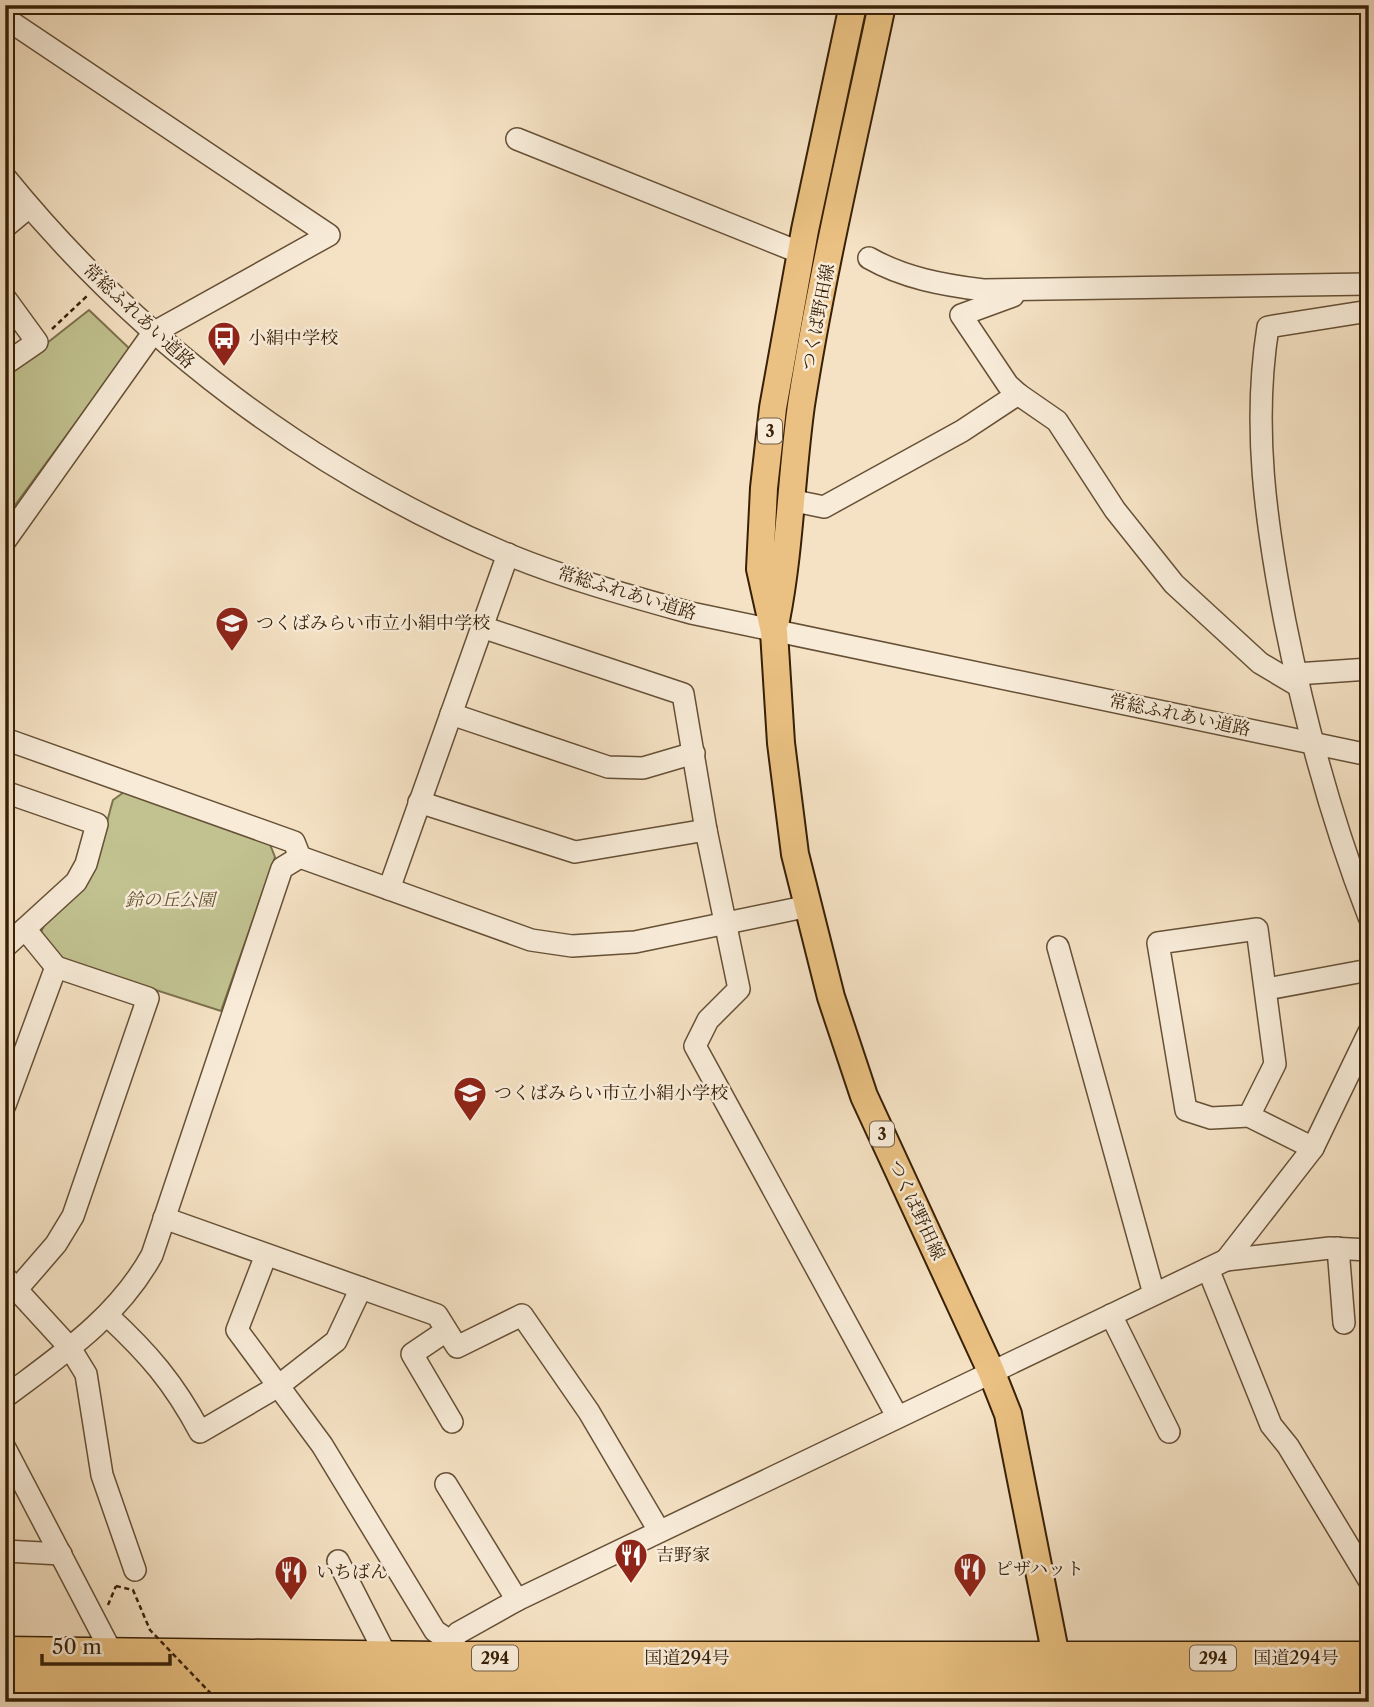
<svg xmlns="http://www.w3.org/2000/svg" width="1374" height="1707" font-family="'Libre Caslon Text','Noto Serif JP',serif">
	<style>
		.green { fill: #c1c290; stroke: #7c714c; stroke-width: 2 }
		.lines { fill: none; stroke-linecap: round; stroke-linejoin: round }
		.minor-casing { stroke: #665036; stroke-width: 24 }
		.major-casing { stroke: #372007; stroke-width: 30 }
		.highway-casing { stroke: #372007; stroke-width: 35 }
		.path { stroke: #372007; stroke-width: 2.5; stroke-dasharray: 5 3.5; stroke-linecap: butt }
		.minor { stroke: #f8ecd9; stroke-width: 21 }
		.major { stroke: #eac182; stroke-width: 26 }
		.highway { stroke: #eac182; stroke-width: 32 }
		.path-bridge { stroke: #372007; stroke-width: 2.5; stroke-dasharray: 5 3.5; stroke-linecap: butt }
		.labels { text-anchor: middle; stroke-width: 5; stroke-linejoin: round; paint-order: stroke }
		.shield { fill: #f8ecd9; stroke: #715d46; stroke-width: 2 }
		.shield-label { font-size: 16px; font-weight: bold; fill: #372007 }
		.street-label { font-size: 18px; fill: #372007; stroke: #f8ecd9 }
		.poi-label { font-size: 18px; fill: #372007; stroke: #f8ecd9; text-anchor: start }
		.park-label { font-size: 18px; font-style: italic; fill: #605130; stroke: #f8ecd9 }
	</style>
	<rect width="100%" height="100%" fill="#f5e2c4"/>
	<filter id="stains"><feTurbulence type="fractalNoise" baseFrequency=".00286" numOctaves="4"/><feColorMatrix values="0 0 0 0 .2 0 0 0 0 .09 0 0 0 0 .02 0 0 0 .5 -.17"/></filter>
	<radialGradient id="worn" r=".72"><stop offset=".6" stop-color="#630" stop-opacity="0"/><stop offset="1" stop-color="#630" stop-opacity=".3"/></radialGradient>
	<!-- green -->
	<g class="green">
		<polygon points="89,310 130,349 5,519 5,376"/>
		<path d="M 124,792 L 269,842 L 275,857 L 221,1011 L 59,959 L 40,936 C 44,915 73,901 85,883 C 100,859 105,827 113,800 Z"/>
	</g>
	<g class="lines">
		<defs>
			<g id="minor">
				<polyline points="5,18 329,235 153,333 5,541"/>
				<polyline points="517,139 801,253"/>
				<path d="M 5,177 C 139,342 313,473 509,555 C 568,579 630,596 691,613 L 1369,755"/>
				<polyline points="5,227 29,207"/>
				<path d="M 869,258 C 904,278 943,285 983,290 L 1369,284"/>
				<polyline points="1013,296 961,315 1008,385 1018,394"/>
				<polyline points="5,298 37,342 5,364"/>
				<path d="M 1369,311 L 1268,327 C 1252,427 1266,524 1285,622 C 1305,722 1332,822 1369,917"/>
				<polyline points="790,500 824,507 962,431 1018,394 1057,421 1115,510 1174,584 1260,663 1297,685"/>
				<polyline points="482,627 683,694 706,830 739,989 708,1020 695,1046 897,1416"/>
				<polyline points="1296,674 1369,669"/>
				<polyline points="451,714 608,767 643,768 694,753"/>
				<polyline points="5,739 294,842 300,857 531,940 572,946 635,942 809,906"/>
				<polyline points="5,792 97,824 86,864 76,882 5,947"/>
				<polyline points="419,802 575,852 706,830"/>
				<polyline points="389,889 508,554"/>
				<polyline points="1058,947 1154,1294"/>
				<polyline points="1267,989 1369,970"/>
				<polyline points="5,1105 56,967"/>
				<polyline points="1249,1116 1275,1064 1257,929 1158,943 1186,1110 1211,1118 1249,1116 1313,1148"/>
				<polyline points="164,1218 437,1315 457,1347 522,1315 589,1412 658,1529"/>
				<polyline points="1338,1248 1344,1323"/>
				<polyline points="266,1255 237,1330 322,1445 435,1631 450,1641"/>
				<polyline points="1226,1260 1313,1148 1369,1032"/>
				<polyline points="1208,1269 1271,1425 1288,1446 1369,1580"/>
				<polyline points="5,1277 70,1348 86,1374 102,1475 135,1570"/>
				<polyline points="18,1288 56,1244 73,1216 148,998 56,967 25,929"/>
				<polyline points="1111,1315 1169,1432"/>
				<path d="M 108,1316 C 148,1353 174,1383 200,1432 L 277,1387 L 336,1341 L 361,1288"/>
				<polyline points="446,1331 412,1354 452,1422"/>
				<path d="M 5,1397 C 61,1355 118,1317 152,1255 L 282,868 L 300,857"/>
				<polyline points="5,1448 112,1653"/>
				<polyline points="446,1484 517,1600"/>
				<polyline points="5,1551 61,1554"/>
				<polyline points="338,1561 387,1657"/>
				<polyline points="440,1658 458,1633 517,1600 1226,1260 1330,1248 1369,1250"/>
			</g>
			<g id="major">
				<polyline points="853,5 805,230 773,408 764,488 760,569 774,632 781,743 795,854 831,997 864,1096 991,1371 1008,1414 1065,1702"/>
				<path d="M 776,620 C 790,549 791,477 801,405 C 822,271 854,138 882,5"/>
			</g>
			<g id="highway">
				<polyline points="5,1653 440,1658 1369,1658"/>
				<polyline points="5,1683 1369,1684"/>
			</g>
		</defs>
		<!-- minor casing -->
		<use href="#minor" class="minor-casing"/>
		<!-- major casing -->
		<use href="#major" class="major-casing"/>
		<!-- highway casing -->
		<use href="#highway" class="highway-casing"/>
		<!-- path -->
		<g class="path">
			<polyline points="52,329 88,295"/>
			<polyline points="108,1605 116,1586"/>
		</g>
		<!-- minor -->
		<use href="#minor" class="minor"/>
		<!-- major -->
		<use href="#major" class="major"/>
		<!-- highway -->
		<use href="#highway" class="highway"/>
		<!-- path-bridge -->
		<polyline class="path-bridge" points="116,1586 133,1590 150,1630 219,1702"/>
	</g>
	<!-- icons -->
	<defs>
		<symbol id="bus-pin" viewBox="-11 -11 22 30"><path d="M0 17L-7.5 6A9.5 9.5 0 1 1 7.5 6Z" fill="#8f2418" stroke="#f8ecd9"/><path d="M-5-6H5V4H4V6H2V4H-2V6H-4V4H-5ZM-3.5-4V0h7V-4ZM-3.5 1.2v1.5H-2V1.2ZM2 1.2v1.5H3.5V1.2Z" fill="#fff"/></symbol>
		<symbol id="school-pin" viewBox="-11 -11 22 30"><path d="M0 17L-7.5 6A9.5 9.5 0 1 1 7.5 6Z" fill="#8f2418" stroke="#f8ecd9"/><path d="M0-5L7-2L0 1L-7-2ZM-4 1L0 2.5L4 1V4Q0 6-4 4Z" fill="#fff"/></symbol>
		<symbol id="restaurant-pin" viewBox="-11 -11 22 30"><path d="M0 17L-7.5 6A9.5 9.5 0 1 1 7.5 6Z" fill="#8f2418" stroke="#f8ecd9"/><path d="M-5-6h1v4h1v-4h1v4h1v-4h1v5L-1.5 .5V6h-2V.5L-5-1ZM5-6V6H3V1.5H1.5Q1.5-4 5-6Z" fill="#fff"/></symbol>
	</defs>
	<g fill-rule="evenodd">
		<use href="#bus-pin" x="205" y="319" width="38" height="52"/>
		<use href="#school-pin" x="213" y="604" width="38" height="52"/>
		<use href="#school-pin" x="451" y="1074" width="38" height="52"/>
		<use href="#restaurant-pin" x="612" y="1536" width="38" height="52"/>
		<use href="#restaurant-pin" x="951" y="1550" width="38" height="52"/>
		<use href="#restaurant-pin" x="272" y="1553" width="38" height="52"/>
	</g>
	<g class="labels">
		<!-- shield labels -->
		<g class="shield">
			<rect x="758" y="418.5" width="24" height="25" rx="5"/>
			<rect x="870" y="1121.5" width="24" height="25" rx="5"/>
			<rect x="472" y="1645.5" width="46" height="25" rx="5"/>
			<rect x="1190" y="1645.5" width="46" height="25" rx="5"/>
		</g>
		<g class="shield-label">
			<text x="770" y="437">3</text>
			<text x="882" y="1140">3</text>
			<text x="495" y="1664">294</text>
			<text x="1213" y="1664">294</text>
		</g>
		<!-- street labels -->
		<g class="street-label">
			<text transform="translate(139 316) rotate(43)" y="6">常総ふれあい道路</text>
			<text transform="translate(818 317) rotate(-79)" y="6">つくば野田線</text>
			<text transform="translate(627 593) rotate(17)" y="6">常総ふれあい道路</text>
			<text transform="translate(1180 715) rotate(12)" y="6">常総ふれあい道路</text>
			<text transform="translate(917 1210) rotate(65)" y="6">つくば野田線</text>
			<text x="687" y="1664">国道294号</text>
			<text x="1296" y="1664">国道294号</text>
		</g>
		<!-- poi labels -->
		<g class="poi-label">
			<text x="248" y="344">小絹中学校</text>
			<text x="256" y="629">つくばみらい市立小絹中学校</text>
			<text x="494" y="1099">つくばみらい市立小絹小学校</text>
			<text x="656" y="1561">吉野家</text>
			<text x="995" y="1575">ピザハット</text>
			<text x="316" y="1578">いちばん</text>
		</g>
		<!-- park labels -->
		<g class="park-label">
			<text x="170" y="906">鈴の丘公園</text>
		</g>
	</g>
	<!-- margin -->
	<rect width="1374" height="1707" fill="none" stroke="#f5e2c4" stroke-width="28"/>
	<rect x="7" y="7" width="1360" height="1693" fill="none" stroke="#372007" stroke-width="3.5"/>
	<rect x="14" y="14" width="1346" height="1679" fill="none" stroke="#372007" stroke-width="2"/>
	<!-- scale -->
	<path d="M42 1654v10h128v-10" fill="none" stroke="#372007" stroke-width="3.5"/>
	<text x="52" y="1654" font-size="21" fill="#372007" stroke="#f8ecd9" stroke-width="5" paint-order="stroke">50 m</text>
	<rect width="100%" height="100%" filter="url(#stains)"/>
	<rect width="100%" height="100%" fill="url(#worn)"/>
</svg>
